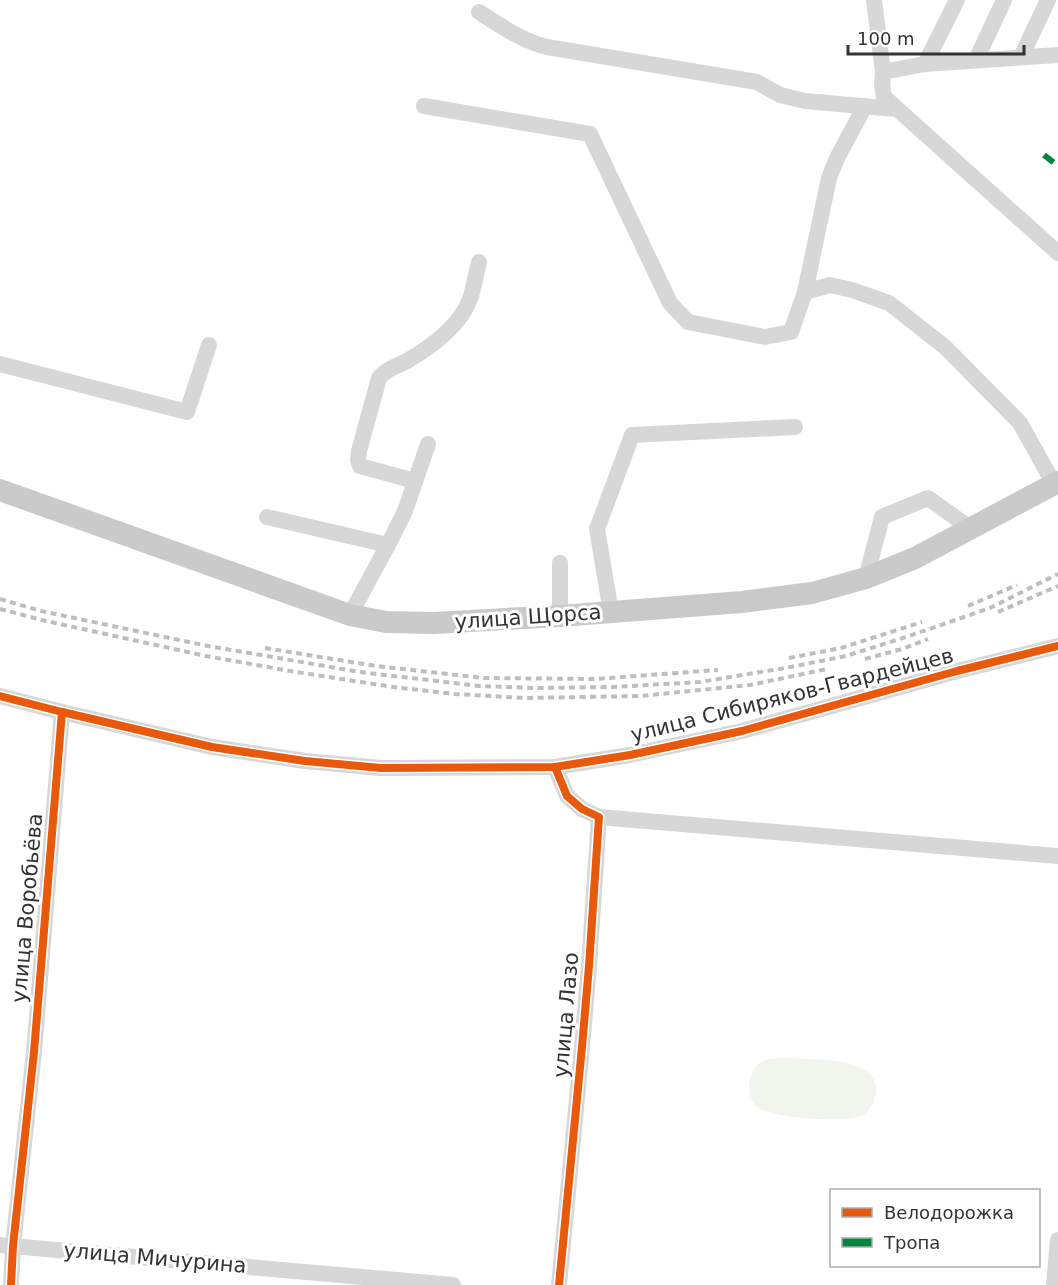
<svg xmlns="http://www.w3.org/2000/svg" width="1058" height="1285" font-family="'DejaVu Sans',sans-serif">
	<style>
		.green { fill: #f1f5ed }
		.lines { fill: none; stroke-linecap: round; stroke-linejoin: round }
		.minor { stroke: #d7d7d7; stroke-width: 16 }
		.major { stroke: #cacaca; stroke-width: 22 }
		.rail { stroke: #bebebe; stroke-width: 4; stroke-dasharray: 6 4.5; stroke-linecap: butt }
		.quiet { stroke: #00873e; stroke-width: 6; stroke-dasharray: 12 6; stroke-linecap: butt }
		.cycleway-casing { stroke: #fff; stroke-width: 11 }
		.cycleway { stroke: #e8590c; stroke-width: 8 }
		.labels { text-anchor: middle; stroke-width: 6; stroke-linejoin: round; paint-order: stroke }
		.street-label { font-size: 21px; fill: #333; stroke: #fff }
	</style>
	<rect width="100%" height="100%" fill="#fff"/>
	<!-- green -->
	<path class="green" d="M 784,1058 C 810,1060 893,1054 873,1103 C 870,1108 866,1114 861,1116 C 844,1123 776,1118 761,1109 C 758,1107 755,1106 754,1103 C 745,1092 749,1070 761,1062 C 767,1058 777,1058 784,1058 Z"/>
	<g class="lines">
		<!-- minor -->
		<g class="minor">
			<polyline points="874,0 883,72 882,85 884,97 1058,253"/>
			<path d="M 479,12 C 501,26 522,41 547,47 L 757,82 L 780,95 L 805,101 L 896,109"/>
			<polyline points="1021,57 1048,0"/>
			<polyline points="976,60 1004,0"/>
			<polyline points="925,64 957,0"/>
			<polyline points="883,72 925,64 1058,55"/>
			<polyline points="424,106 590,134 670,303 688,322 765,337 791,332 805,292 830,285 852,290 889,303 945,347 1020,423 1054,484"/>
			<polyline points="805,292 829,178 837,158 865,106"/>
			<polyline points="0,364 187,412 209,345"/>
			<path d="M 415,481 L 360,466 L 358,460 L 359,451 L 379,378 C 386,369 397,366 407,361 C 431,347 460,326 470,299 C 474,287 476,274 479,262"/>
			<polyline points="267,517 388,545 350,615"/>
			<polyline points="388,545 405,511 428,444"/>
			<polyline points="866,578 882,517 928,498 970,528"/>
			<polyline points="611,612 597,529 632,435 795,427"/>
			<polyline points="560,616 560,563"/>
			<polyline points="0,696 62,712 212,747 305,761 381,768 555,767 630,755 742,731 957,671 1058,646"/>
			<polyline points="555,767 567,796 582,809 599,817 1058,856"/>
			<polyline points="0,1245 453,1285"/>
			<polyline points="11,1285 13,1246 34,1052 62,712"/>
			<polyline points="559,1285 582,1047 589,966 599,817"/>
			<polyline points="1054,1285 1058,1240"/>
		</g>
		<!-- major -->
		<polyline class="major" points="0,490 350,615 386,622 434,623 560,616 742,602 812,593 866,578 915,558 1058,482"/>
		<!-- rail -->
		<g class="rail">
			<polyline points="0,599 41,611 208,646 360,672 479,686 536,688 613,687 700,682 785,668 846,656 909,636 990,608 1058,574"/>
			<polyline points="968,606 1017,585"/>
			<polyline points="0,609 46,621 206,656 290,671 393,687 455,694 525,698 640,696 750,685 827,669"/>
			<polyline points="998,612 1058,586"/>
			<polyline points="265,648 376,666 484,678 594,679 718,670"/>
			<polyline points="789,658 841,648 922,622"/>
			<polyline points="865,659 902,649 928,639"/>
		</g>
		<!-- quiet -->
		<polyline class="quiet" points="1044,155 1058,166"/>
		<defs>
			<g id="cycleway">
				<polyline points="0,696 62,712 212,747 305,761 381,768 555,767 630,755 742,731 957,671 1058,646"/>
				<polyline points="555,767 567,796 582,809 599,817 589,966 582,1047 559,1285"/>
				<polyline points="11,1285 13,1246 34,1052 62,712"/>
			</g>
		</defs>
		<!-- cycleway casing -->
		<use href="#cycleway" class="cycleway-casing"/>
		<!-- cycleway -->
		<use href="#cycleway" class="cycleway"/>
	</g>
	<g class="labels">
		<!-- street labels -->
		<g class="street-label">
			<text transform="translate(528 617) rotate(-4)" y="7">улица Щорса</text>
			<text transform="translate(792 695) rotate(-14)" y="7">улица Сибиряков-Гвардейцев</text>
			<text transform="translate(27 908) rotate(-85)" y="7">улица Воробьёва</text>
			<text transform="translate(566 1015) rotate(-85)" y="7">улица Лазо</text>
			<text transform="translate(155 1258) rotate(5)" y="7">улица Мичурина</text>
		</g>
	</g>
	<!-- legend -->
	<rect x="830" y="1189" width="210" height="78" fill="#ffffff" stroke="#adadad" stroke-width="1.5"/>
	<rect x="842" y="1208" width="30" height="9" fill="#e8590c" stroke="#adadad" stroke-width="1.5"/>
	<text x="884" y="1219" font-size="18" fill="#333333">Велодорожка</text>
	<rect x="842" y="1238" width="30" height="9" fill="#00873e" stroke="#adadad" stroke-width="1.5"/>
	<text x="884" y="1249" font-size="18" fill="#333333">Тропа</text>
	<!-- scale -->
	<path d="M848 45v9h176v-9" fill="none" stroke="#333333" stroke-width="3"/>
	<text x="857" y="45" font-size="18" fill="#333333" stroke="#ffffff" stroke-width="4.5" paint-order="stroke">100 m</text>
</svg>
